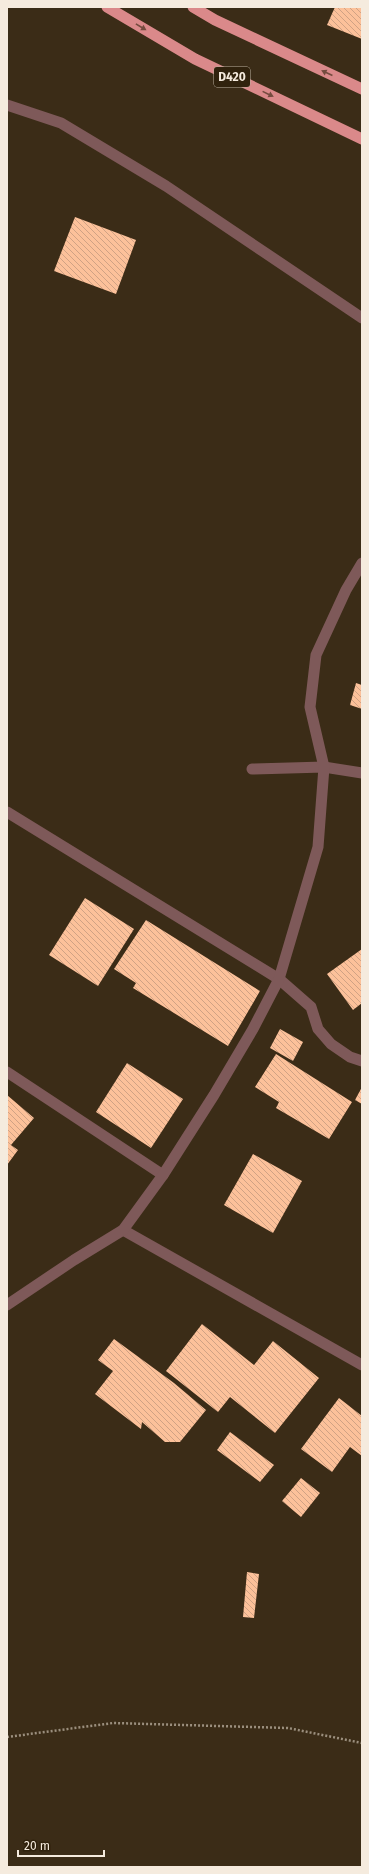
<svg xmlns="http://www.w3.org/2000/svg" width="369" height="1874" font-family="'Fira Sans',sans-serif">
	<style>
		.building { fill: url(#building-back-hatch) }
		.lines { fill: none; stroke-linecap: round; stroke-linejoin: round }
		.path { stroke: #9b8f7e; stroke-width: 2.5; stroke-dasharray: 2 2; stroke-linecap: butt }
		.minor { stroke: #7e5959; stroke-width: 11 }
		.trunk { stroke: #da898a; stroke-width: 11 }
		.oneway { fill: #744b3f }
		.labels { text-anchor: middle; stroke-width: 4; stroke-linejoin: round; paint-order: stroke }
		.shield { fill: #30220d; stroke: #baaf9f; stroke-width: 1 }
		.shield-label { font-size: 12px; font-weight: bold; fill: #f5ebde }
	</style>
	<defs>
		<pattern id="building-back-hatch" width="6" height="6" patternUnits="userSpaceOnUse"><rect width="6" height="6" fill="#fcc19a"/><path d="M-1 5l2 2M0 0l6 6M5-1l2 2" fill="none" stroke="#d0a284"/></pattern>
	</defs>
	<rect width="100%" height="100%" fill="#3b2c17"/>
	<!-- building -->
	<g class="building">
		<polygon points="335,7 362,7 362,39 327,25"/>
		<polygon points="75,217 136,240 116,294 54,271"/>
		<polygon points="356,683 362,685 362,709 350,705"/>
		<polygon points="85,898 134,929 98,986 49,955"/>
		<polygon points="146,920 260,991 228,1046 133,988 136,983 114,969"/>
		<polygon points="362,949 362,1003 353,1010 327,974"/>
		<polygon points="280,1029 303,1042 293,1061 270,1048"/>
		<polygon points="276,1054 352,1102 329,1139 276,1108 279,1102 255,1087"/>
		<polygon points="127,1063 183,1099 151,1148 96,1112"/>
		<polygon points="362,1087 362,1104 355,1100"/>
		<polygon points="7,1095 34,1118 11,1145 18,1150 7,1165"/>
		<polygon points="253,1154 302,1181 273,1233 224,1205"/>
		<polygon points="202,1324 254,1365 273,1341 319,1378 275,1433 230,1397 218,1412 166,1371"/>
		<polygon points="114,1339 174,1383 206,1410 180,1442 165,1442 142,1422 141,1429 95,1394 113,1371 98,1360"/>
		<polygon points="339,1398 362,1416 362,1456 350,1447 332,1472 301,1449"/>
		<polygon points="230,1432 274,1465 260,1482 217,1450"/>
		<polygon points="301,1478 320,1493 301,1517 282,1501"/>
		<polygon points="247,1572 259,1574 254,1618 243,1617"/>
	</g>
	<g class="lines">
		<!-- path -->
		<polyline class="path" points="7,1737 113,1723 288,1728 362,1743"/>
		<!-- minor -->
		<g class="minor">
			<polyline points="7,105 61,123 166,186 362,318"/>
			<polyline points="252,769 324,767 362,773"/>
			<polyline points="7,812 279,979 311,1007 318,1029 331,1044 350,1057 362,1061"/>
			<polyline points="7,1072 163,1175"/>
			<polyline points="123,1230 362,1365"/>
			<polyline points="7,1305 74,1260 123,1230 163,1175 214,1095 253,1029 279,979 318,847 324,767 310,707 316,655 346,590 362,563"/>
		</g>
		<!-- trunk -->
		<g class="trunk">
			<polyline points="107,7 195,59 362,139"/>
			<polyline points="193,7 215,20 362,89"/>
		</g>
	</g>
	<!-- one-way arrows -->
	<defs><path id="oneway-solid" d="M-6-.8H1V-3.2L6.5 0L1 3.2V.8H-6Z"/></defs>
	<g class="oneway">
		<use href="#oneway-solid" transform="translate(141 27) rotate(31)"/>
		<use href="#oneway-solid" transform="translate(327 73) rotate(-155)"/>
		<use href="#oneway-solid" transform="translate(268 94) rotate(26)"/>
	</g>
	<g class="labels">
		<!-- shield labels -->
		<rect class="shield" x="214" y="67" width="36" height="20" rx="3"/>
		<g class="shield-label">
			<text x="232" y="81">D420</text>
		</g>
	</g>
	<!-- border -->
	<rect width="369" height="1874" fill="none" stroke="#f5ebde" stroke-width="16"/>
	<!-- scale -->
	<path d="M18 1850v6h86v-6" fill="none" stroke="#f5ebde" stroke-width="2"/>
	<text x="24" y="1850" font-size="12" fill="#f5ebde" stroke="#30220d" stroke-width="3" paint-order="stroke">20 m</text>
</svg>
